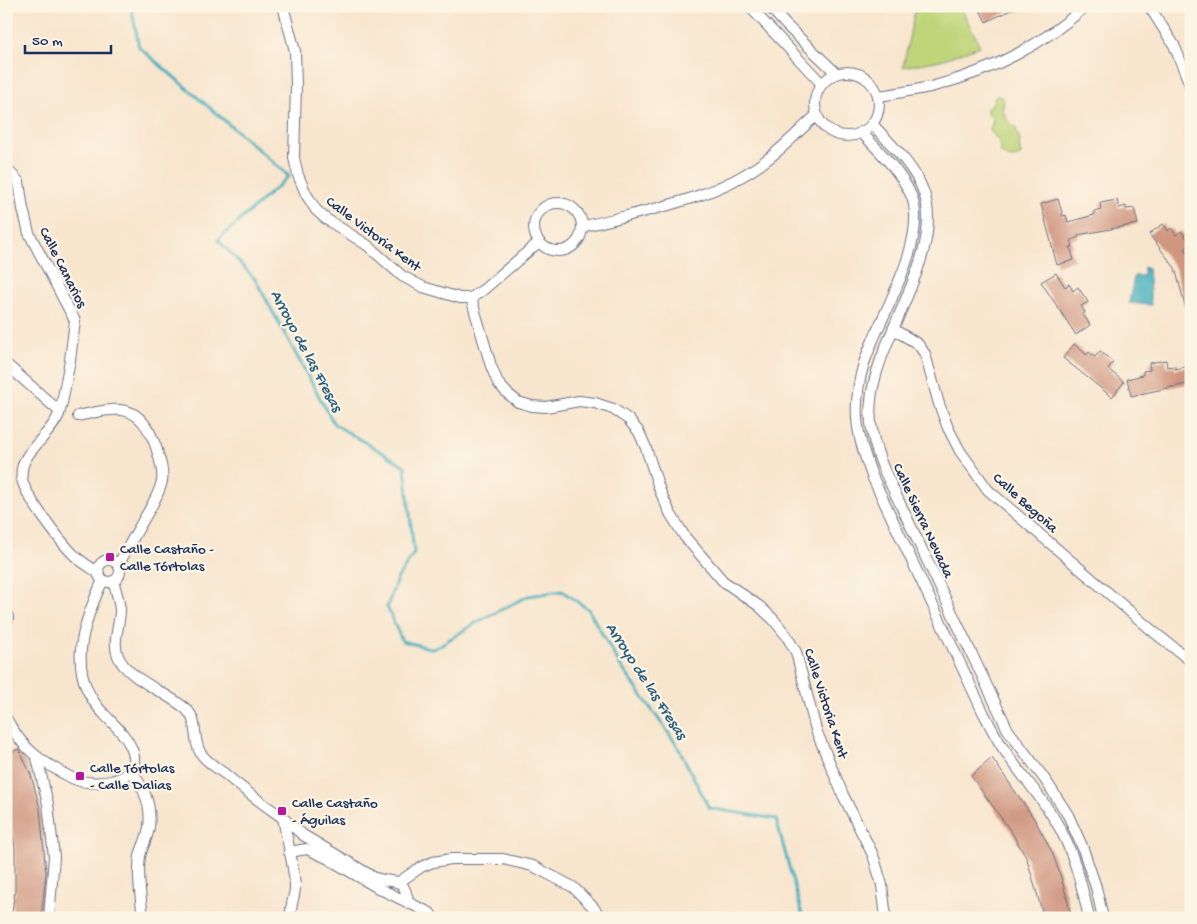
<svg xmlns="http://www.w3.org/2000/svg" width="1197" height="924" font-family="'Gochi Hand',sans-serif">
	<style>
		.green { fill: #bed579; stroke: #6c826c }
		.water { fill: #41afbe; stroke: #2e6f8e }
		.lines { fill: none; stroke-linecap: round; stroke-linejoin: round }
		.stream { stroke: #41afbe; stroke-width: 3 }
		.building { fill: #d09680 }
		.street-casing { stroke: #686f85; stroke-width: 12 }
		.street { stroke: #fff; stroke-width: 10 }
		.poi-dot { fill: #b5179e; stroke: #fcf5e5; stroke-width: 2 }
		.labels { text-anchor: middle; stroke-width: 4.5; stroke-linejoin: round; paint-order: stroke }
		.street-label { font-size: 15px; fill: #1b2f5e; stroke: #fcf5e5 }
		.poi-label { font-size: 15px; fill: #1b2f5e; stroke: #fcf5e5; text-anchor: start }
		.water-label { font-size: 16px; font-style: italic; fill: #285c80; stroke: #fcf5e5 }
	</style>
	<rect width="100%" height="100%" fill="#fcf5e5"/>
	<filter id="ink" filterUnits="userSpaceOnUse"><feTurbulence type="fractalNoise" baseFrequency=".02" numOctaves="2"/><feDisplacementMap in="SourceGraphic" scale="10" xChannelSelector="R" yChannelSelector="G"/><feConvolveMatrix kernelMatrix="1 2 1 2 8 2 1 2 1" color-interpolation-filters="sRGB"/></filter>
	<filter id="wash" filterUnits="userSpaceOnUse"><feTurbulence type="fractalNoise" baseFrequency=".0096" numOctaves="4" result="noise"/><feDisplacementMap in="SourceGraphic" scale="20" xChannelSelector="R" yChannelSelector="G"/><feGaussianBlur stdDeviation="1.12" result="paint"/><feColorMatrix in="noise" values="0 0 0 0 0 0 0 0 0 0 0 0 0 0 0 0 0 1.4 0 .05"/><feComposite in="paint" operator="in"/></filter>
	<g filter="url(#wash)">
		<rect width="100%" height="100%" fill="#f8e5cd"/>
		<!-- green -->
		<g class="green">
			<polygon points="898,6 960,6 980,46 941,60 903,67 915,9 899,8"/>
			<path d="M 998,96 L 1002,98 L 1004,103 L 1002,109 L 1007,120 L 1015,127 L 1020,140 L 1019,145 L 1021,155 C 1013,160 1008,158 1001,153 L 998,140 L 990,131 L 993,120 L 987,114 L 987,108 L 991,106 L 995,97 Z"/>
		</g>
		<!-- water -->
		<polygon class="water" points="1144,267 1148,268 1151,305 1129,303 1134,276 1143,276"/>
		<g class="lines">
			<!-- stream -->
			<polyline class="stream" points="131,6 139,47 289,176 218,240 255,279 334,424 405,466 414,553 397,579 387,607 402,641 434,649 477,622 528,596 562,591 588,609 620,665 677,745 709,808 776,819 803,918"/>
		</g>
		<g id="blocks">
			<!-- building -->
			<g class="building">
				<polygon points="978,6 1019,6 986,22"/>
				<polygon points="1058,199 1063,216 1066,215 1068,222 1094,215 1094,211 1101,210 1100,203 1117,200 1119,208 1126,206 1126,209 1134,208 1138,224 1078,235 1079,237 1071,240 1073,247 1070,247 1074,260 1057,265 1041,204"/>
				<polygon points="1163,224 1168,231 1171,228 1176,235 1181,231 1191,244 1185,249 1189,255 1187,257 1191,262 1191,315 1188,316 1175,268 1149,234"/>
				<polygon points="1056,273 1065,287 1069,284 1073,291 1078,287 1088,302 1081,306 1085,312 1083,314 1090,325 1076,335 1041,282"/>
				<polygon points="1074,344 1087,355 1089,352 1095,357 1100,351 1113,362 1108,369 1124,382 1112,397 1063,358"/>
				<polygon points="1166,360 1167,367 1175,366 1175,369 1189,366 1191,383 1131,396 1127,379 1143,375 1143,371 1150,370 1149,363"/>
				<polygon points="19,749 31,775 40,808 46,873 41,918 11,918 15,892 15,848 6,803 6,754"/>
				<polygon points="992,758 1035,820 1052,852 1062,880 1072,918 1044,918 1027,859 1012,833 971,776"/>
			</g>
		</g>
	</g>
	<g filter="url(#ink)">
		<use href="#blocks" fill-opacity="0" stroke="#686f85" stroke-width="1"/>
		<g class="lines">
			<defs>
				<g id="street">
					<polyline points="283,6 295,51 296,86 294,158 298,175 306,194 316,210 326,219 367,245 402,276 423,287 460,298 471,298 483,290 539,242"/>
					<polyline points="749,6 822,84"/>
					<polyline points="769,6 785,24 836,73"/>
					<polyline points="1149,6 1174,45 1191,87"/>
					<circle cx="847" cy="104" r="32"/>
					<path d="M 878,96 C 898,93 919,90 938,85 C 995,69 1042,45 1086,6"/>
					<path d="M 872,124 C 890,143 916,168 924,193 C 945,254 877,336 871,400 C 868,425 875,448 884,470 L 1008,730 L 1046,781 L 1068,815 L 1082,846 L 1096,887 L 1103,918"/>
					<path d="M 861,132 C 879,151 900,171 911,195 C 929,237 884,310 869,350 C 862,366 858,385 857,402 C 855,429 863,451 872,476 L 984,714 C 991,727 997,740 1005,751 C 1021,775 1040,795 1055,820 C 1073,849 1082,885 1089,918"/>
					<polyline points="6,168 19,182 23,209 29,233 75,321 70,360 62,403 59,414"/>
					<circle cx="558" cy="227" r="24"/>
					<path d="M 582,227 C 642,211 715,200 765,161 C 784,148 799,130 817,115"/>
					<polyline points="471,298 491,366 498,383 507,393 518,402 532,406 546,407 579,401 595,403 613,409 628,419 639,432 646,448 660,491 670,513 685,537 723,581 759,606 773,619 786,635 796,652 816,730 843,795 873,855 882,885 886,918"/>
					<polyline points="893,329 918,344 925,354 939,404 948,428 960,451 988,490 1155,633 1191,661"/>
					<path d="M 6,364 L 58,410 L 59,414 C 52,432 34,443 25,460 C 22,466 21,473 22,479 C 25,496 60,541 74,555 C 81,562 90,567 99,573"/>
					<path d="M 78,416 C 118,407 140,401 156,447 C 159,457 164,471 162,481 C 159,495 151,507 144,519 C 135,534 127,550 118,565"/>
					<circle cx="109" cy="571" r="11"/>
					<path d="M 113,581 C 116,590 119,600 120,610 C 120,625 112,641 118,656 C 126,678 168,693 186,709 C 199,720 192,738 200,752 C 205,761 217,768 225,774 C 244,790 263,804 283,818 C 287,841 294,864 295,887 C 295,898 289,907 291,918"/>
					<polyline points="6,613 8,617 6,629"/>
					<path d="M 6,718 C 22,749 41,762 72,778 C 89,787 137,784 134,757 C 131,739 116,727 104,714 C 65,674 82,625 103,580"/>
					<polyline points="37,758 48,804 54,857 49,918"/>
					<path d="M 131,771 C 144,787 152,805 149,827 C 148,837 142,847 140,856 C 137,877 141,898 143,918"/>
					<path d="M 283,818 L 303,835 L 375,878 C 398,885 403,874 409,904"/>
					<polyline points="289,852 307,849 327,858 378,888 430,913 433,918"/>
					<polyline points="399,882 421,867 433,862 451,859 503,859 533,866 573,887 593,907 601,918"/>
				</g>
			</defs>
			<!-- street casing -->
			<use href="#street" class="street-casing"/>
			<!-- street -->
			<use href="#street" class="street"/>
		</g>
	</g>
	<!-- markers -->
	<g class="poi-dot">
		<rect x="105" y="552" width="10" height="10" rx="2.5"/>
		<rect x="75" y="771" width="10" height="10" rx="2.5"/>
		<rect x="277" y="806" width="10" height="10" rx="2.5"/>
	</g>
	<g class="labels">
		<!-- street labels -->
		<g class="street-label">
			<text transform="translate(374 233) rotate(37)" y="5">Calle Victoria Kent</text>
			<text transform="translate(64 267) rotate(63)" y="5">Calle Canarios</text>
			<text transform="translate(1026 502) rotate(42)" y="5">Calle Begoña</text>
			<text transform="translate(924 520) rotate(65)" y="5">Calle Sierra Nevada</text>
			<text transform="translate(827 703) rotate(72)" y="5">Calle Victoria Kent</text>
		</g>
		<!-- poi labels -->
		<g class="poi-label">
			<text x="120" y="553">Calle Castaño -<tspan x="120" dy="17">Calle Tórtolas</tspan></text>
			<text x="90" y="772">Calle Tórtolas<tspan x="90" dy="17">- Calle Dalias</tspan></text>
			<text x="292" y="807">Calle Castaño<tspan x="292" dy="17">- Águilas</tspan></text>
		</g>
		<!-- water labels -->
		<g class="water-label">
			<text transform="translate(308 350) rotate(62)" y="6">Arroyo de las Fresas</text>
			<text transform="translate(648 680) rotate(57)" y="6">Arroyo de las Fresas</text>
		</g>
	</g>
	<!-- margin -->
	<rect width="1197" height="924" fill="none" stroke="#fcf5e5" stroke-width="25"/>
	<!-- scale -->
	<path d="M25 45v8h86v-8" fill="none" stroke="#1b2f5e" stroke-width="2.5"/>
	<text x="32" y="45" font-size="15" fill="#1b2f5e" stroke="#fcf5e5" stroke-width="4" paint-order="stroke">50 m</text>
</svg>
